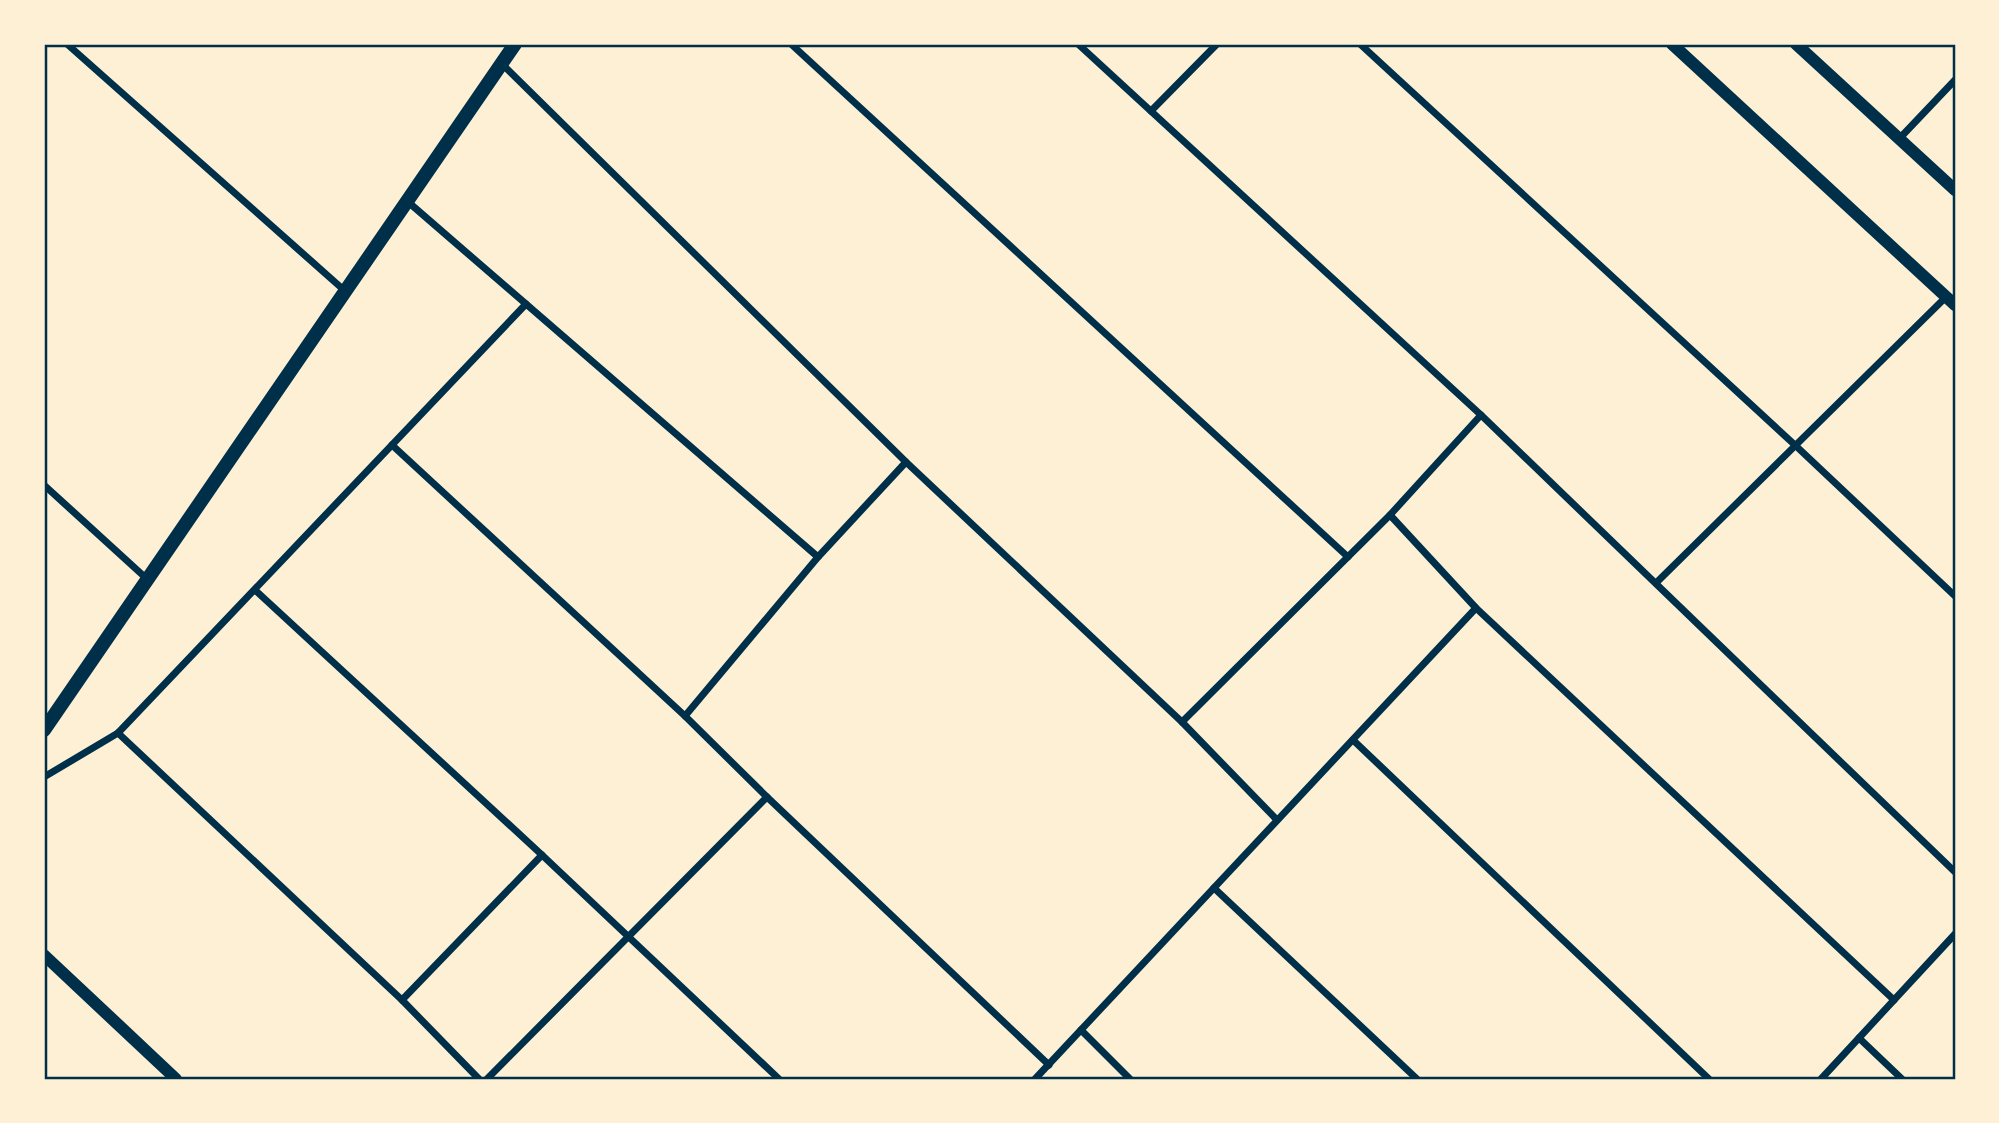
<svg xmlns="http://www.w3.org/2000/svg" width="1999" height="1123" font-family="Rubik,sans-serif">
	<style>
		.lines { fill: none; stroke-linecap: round; stroke-linejoin: round }
		.minor { stroke: #003049; stroke-width: 7 }
		.tertiary { stroke: #003049; stroke-width: 12 }
		.secondary { stroke: #003049; stroke-width: 14 }
		.neatline { fill: none; stroke: #003049; stroke-width: 2.5 }
	</style>
	<rect width="100%" height="100%" fill="#fdf0d5"/>
	<g class="lines">
		<!-- minor -->
		<g class="minor">
			<polyline points="67,44 345,291"/>
			<polyline points="791,44 1348,557"/>
			<polyline points="1078,44 1481,415 1955,872"/>
			<polyline points="1360,44 1796,446 1955,596"/>
			<polyline points="501,63 906,462 1182,722 1277,820"/>
			<polyline points="1151,111 1217,44"/>
			<polyline points="1899,139 1955,80"/>
			<polyline points="407,201 818,557"/>
			<polyline points="392,445 685,716 767,797 1049,1065"/>
			<polyline points="44,485 147,579"/>
			<polyline points="1390,515 1476,608 1894,1000"/>
			<polyline points="1656,583 1946,297"/>
			<polyline points="255,590 542,855 779,1079"/>
			<polyline points="685,716 818,557 906,462"/>
			<polyline points="1182,722 1390,515 1481,415"/>
			<polyline points="118,733 402,1000 479,1079"/>
			<polyline points="1353,740 1709,1079"/>
			<polyline points="44,777 118,733 526,304"/>
			<polyline points="1214,888 1417,1079"/>
			<polyline points="402,1000 542,855"/>
			<polyline points="1081,1030 1130,1079"/>
			<polyline points="1859,1038 1902,1079"/>
			<polyline points="487,1079 767,797"/>
			<polyline points="1035,1079 1476,608"/>
			<polyline points="1821,1079 1955,934"/>
		</g>
		<!-- tertiary -->
		<g class="tertiary">
			<polyline points="1672,44 1955,305"/>
			<polyline points="1796,44 1955,190"/>
			<polyline points="44,955 176,1079"/>
		</g>
		<!-- secondary -->
		<polyline class="secondary" points="44,730 515,44"/>
	</g>
	<!-- border -->
	<rect width="1999" height="1123" fill="none" stroke="#fdf0d5" stroke-width="91"/>
	<rect x="46" y="46" width="1908" height="1032" class="neatline"/>
</svg>
